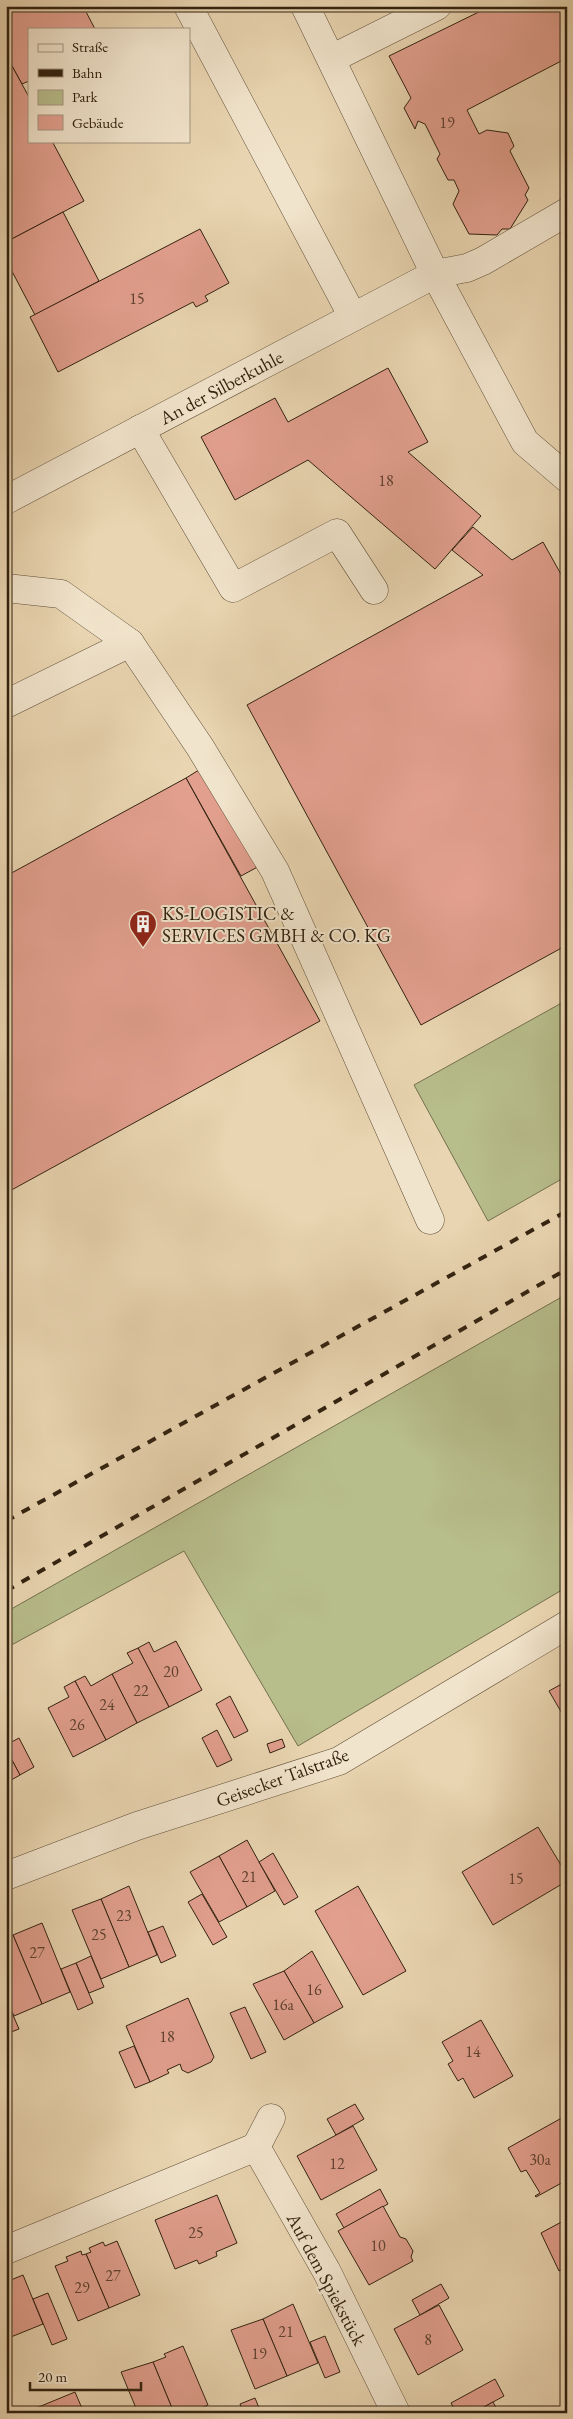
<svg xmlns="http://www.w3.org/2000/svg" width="573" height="2419" font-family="'EB Garamond',serif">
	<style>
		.green { fill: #b7bd8b; stroke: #74704e }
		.building { fill: #e29f8e; stroke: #322210 }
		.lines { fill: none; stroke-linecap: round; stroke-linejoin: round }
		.minor-casing { stroke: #604f38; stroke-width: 29 }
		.minor { stroke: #f1e4cc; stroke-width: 28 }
		.rail { stroke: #322210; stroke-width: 4; stroke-dasharray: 9 9; stroke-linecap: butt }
		.labels { text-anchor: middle; stroke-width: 4; stroke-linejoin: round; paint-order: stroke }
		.number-label { font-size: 16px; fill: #5e4130 }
		.street-label { font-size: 19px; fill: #322210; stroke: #f1e4cc }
		.poi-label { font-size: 19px; fill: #322210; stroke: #f1e4cc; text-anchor: start }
	</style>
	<rect width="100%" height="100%" fill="#e9d5b1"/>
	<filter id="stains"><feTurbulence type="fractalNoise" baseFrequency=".004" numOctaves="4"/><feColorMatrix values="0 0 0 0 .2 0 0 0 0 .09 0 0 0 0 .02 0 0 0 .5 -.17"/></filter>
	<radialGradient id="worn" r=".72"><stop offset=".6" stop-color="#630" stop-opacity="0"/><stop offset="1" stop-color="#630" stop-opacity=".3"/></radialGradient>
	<!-- green -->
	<g class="green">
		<polygon points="567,1000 567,1176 488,1221 414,1085"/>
		<polygon points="567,1294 567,1587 298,1746 184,1551 6,1648 6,1612"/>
	</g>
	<!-- building -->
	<g class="building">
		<polygon points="6,6 83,6 95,29 29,29 29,81 22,84 6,55"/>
		<polygon points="491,6 567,6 567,58 467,110 479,134 487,130 508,133 514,146 510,151 529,188 525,195 528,200 510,229 502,229 497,235 469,234 453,204 459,191 454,180 448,180 437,159 440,154 425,124 418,121 415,129 404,108 411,98 389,56"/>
		<polygon points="6,55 29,97 29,141 52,141 84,201 6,242"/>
		<polygon points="63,212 99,281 35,315 6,260 6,242"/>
		<polygon points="200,229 229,283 205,296 208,301 196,307 193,302 58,372 30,317"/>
		<polygon points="388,368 428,442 408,452 481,516 435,569 308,460 235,500 201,437 275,398 288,422"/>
		<polygon points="473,527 512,560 543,542 567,585 567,945 421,1025 247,705 483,575 452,550"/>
		<polygon points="207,765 263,864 241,876 186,778"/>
		<polygon points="186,778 320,1021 6,1193 6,876"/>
		<polygon points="176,1641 202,1690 169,1707 138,1648 149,1642 154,1652"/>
		<polygon points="138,1648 169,1707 137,1723 112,1674 133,1663 127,1653"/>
		<polygon points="112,1674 137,1723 106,1740 75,1681 85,1676 91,1686"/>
		<polygon points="75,1681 106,1740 73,1757 48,1708 69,1697 64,1687"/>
		<polygon points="567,1681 567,1722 549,1691"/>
		<polygon points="230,1696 248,1731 234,1738 216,1704"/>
		<polygon points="217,1730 232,1760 217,1767 202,1738"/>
		<polygon points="19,1738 34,1767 20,1775 6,1749 6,1745"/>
		<polygon points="282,1739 285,1747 270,1753 267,1744"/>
		<polygon points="6,1749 20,1775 6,1783"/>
		<polygon points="538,1827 567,1875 567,1881 493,1925 462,1872"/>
		<polygon points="247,1840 275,1891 247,1907 219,1856"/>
		<polygon points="273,1853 298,1897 284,1905 259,1862"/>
		<polygon points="219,1856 247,1907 219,1922 190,1872"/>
		<polygon points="129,1886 157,1955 129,1967 101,1899"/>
		<polygon points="358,1886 406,1971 363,1995 315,1911"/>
		<polygon points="202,1894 227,1937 213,1945 188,1902"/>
		<polygon points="101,1899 129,1967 101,1979 72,1910"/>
		<polygon points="42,1923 70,1992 42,2004 13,1935"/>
		<polygon points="163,1926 176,1956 161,1963 148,1932"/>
		<polygon points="13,1935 42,2004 14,2016 6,1998 6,1939"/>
		<polygon points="312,1951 343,2007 314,2023 284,1971"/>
		<polygon points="91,1956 104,1987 89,1993 76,1963"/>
		<polygon points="76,1963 93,2003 78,2010 61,1969"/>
		<polygon points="284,1971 314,2023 284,2040 253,1984"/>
		<polygon points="188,1998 214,2057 211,2062 188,2073 182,2070 180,2064 167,2070 169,2073 150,2082 126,2026"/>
		<polygon points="6,1999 19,2029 6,2034"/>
		<polygon points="245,2007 266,2052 251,2059 230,2013"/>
		<polygon points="481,2020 513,2076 474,2098 463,2078 458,2081 448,2064 453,2061 442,2042"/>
		<polygon points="134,2046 150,2082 135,2088 119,2052"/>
		<polygon points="355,2104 364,2119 336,2135 327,2119"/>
		<polygon points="567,2115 567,2180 536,2197 535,2196 540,2193 526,2170 521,2172 508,2148"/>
		<polygon points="353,2126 377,2170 321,2200 297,2156"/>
		<polygon points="380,2189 388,2204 344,2228 336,2214"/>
		<polygon points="217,2195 237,2243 216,2252 217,2256 199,2264 197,2260 175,2269 155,2220"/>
		<polygon points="383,2206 400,2237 406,2239 413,2251 411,2257 413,2261 369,2285 338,2231"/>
		<polygon points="567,2219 567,2267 559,2271 541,2233"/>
		<polygon points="117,2241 140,2295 109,2308 86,2254 91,2252 89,2248 103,2242 105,2246"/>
		<polygon points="81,2251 82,2255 86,2254 109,2308 78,2321 55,2266 68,2261 66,2257"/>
		<polygon points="23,2275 43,2324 6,2339 6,2282"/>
		<polygon points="441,2284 449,2298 420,2315 412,2300"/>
		<polygon points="48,2293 67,2339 52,2345 33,2299"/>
		<polygon points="293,2304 318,2363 287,2376 263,2319"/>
		<polygon points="439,2305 463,2350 418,2375 394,2329"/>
		<polygon points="263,2319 287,2376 255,2389 231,2330"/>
		<polygon points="325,2336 340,2372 325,2378 310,2342"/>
		<polygon points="183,2346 208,2405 189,2413 174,2413 153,2362 166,2357 164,2354"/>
		<polygon points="153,2362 174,2413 138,2413 121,2372"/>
		<polygon points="495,2379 504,2396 473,2413 456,2413 451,2403"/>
		<polygon points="75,2392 84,2413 24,2413"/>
		<polygon points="255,2398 261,2413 243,2413 240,2404"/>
		<polygon points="493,2402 499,2413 473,2413"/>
	</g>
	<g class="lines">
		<defs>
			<g id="minor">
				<polyline points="188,6 353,317"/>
				<polyline points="305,6 435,274 525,442 567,478"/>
				<polyline points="331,59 437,6"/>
				<polyline points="140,429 233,588 337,533 374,590"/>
				<polyline points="6,500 435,274 467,268 483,261 567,212"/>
				<polyline points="6,588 61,594 130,643 200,747 275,871 430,1220"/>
				<polyline points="6,704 130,643"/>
				<polyline points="6,1876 137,1826 339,1761 567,1625"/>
				<polyline points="256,2147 327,2272 396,2413"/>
				<polyline points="6,2250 256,2147 271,2118"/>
			</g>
		</defs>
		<!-- minor casing -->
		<use href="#minor" class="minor-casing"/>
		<!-- minor -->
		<use href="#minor" class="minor"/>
		<!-- rail -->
		<g class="rail">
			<polyline points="6,1521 567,1211"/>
			<polyline points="6,1591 567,1269"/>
		</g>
	</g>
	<!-- icons -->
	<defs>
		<symbol id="building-pin" viewBox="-11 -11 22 30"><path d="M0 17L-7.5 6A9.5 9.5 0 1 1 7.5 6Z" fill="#8f2418" stroke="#f1e4cc"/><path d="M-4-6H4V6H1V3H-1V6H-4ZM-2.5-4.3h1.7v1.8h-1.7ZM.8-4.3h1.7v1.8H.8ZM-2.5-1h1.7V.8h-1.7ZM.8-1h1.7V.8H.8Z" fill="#fff"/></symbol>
	</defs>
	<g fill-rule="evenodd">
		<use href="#building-pin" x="127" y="908" width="32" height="43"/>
	</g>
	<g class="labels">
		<!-- number labels -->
		<g class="number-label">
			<text x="447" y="128">19</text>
			<text x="137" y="304">15</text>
			<text x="386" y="486">18</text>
			<text x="171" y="1677">20</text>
			<text x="141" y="1696">22</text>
			<text x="107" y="1710">24</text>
			<text x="77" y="1730">26</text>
			<text x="249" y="1882">21</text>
			<text x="516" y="1884">15</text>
			<text x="124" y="1921">23</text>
			<text x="99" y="1940">25</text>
			<text x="37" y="1958">27</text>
			<text x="314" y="1995">16</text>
			<text x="283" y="2010">16a</text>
			<text x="167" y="2042">18</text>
			<text x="473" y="2057">14</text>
			<text x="540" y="2165">30a</text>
			<text x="337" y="2169">12</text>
			<text x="196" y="2238">25</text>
			<text x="378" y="2251">10</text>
			<text x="113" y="2281">27</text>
			<text x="82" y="2293">29</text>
			<text x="286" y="2337">21</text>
			<text x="428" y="2345">8</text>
			<text x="259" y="2359">19</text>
		</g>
		<!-- street labels -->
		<g class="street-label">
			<text transform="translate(221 387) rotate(-28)" y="7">An der Silberkuhle</text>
			<text transform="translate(282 1777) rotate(-20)" y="7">Geisecker Talstraße</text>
			<text transform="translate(327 2279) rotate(62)" y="7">Auf dem Spiekstück</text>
		</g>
		<!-- poi labels -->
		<g class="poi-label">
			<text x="162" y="920">KS-LOGISTIC &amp;<tspan x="162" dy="22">SERVICES GMBH &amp; CO. KG</tspan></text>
		</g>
	</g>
	<!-- margin -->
	<rect width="573" height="2419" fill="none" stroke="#e9d5b1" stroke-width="25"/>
	<rect x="8" y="8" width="558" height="2404" fill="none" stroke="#322210" stroke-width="2.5"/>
	<rect x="12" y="12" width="548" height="2394" fill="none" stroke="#322210"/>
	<!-- legend -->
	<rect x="28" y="28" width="162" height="115" fill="#f1e4cc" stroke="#a59681"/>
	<rect x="38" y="44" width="25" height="8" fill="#f1e4cc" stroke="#a59681"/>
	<text x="72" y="52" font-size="15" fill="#322210">Straße</text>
	<rect x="38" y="69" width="25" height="8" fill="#322210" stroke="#a59681"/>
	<text x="72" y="78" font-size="15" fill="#322210">Bahn</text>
	<rect x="38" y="90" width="25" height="15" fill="#b7bd8b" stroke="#a59681"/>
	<text x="72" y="102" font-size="15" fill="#322210">Park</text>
	<rect x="38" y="115" width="25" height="15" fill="#e29f8e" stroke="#a59681"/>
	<text x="72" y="128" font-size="15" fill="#322210">Gebäude</text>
	<!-- scale -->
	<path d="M30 2382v8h111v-8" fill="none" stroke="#322210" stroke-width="2.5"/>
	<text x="38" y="2382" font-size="15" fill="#322210" stroke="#f1e4cc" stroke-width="4" paint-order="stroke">20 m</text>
	<rect width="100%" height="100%" filter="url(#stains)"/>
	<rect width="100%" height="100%" fill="url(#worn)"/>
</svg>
